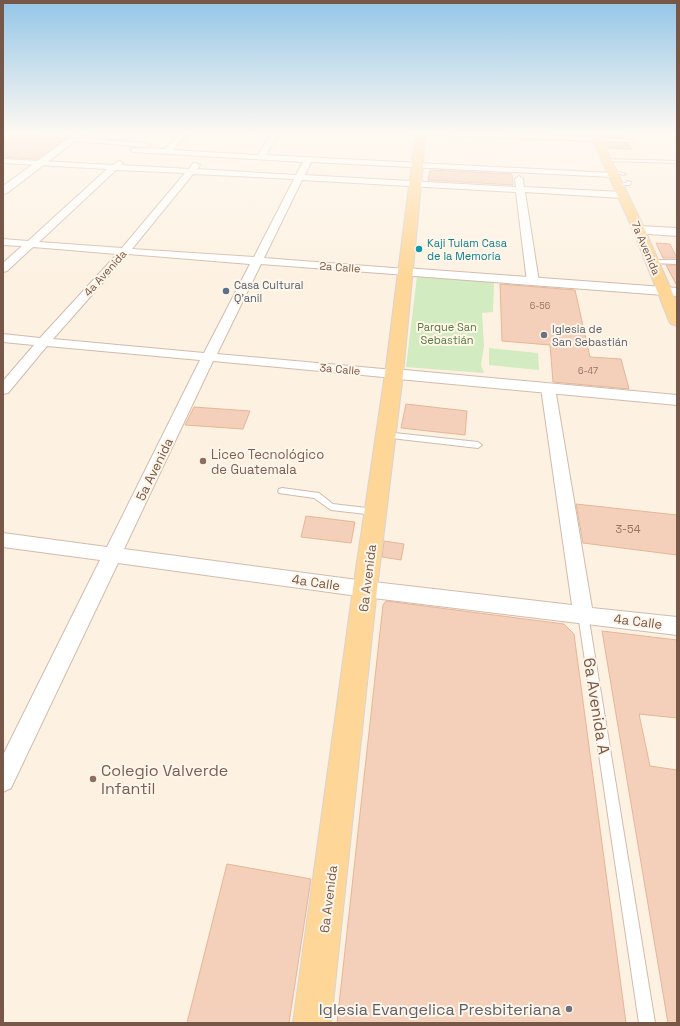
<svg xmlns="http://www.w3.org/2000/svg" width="680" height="1026" font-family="'Space Grotesk',sans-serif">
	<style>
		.green { fill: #d2ebc0 }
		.building { fill: #f4cfb9; stroke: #e7b598 }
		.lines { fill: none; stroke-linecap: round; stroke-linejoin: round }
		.service-casing { stroke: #d1bbac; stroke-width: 2 }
		.minor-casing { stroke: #d1bbac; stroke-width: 2 }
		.tertiary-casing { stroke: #d1bbac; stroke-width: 2 }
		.secondary-casing { stroke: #d4bba8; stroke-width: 2 }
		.primary-casing { stroke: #dbd3cf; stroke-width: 2 }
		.service { fill: #fff; fill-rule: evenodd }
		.minor { fill: #fff; fill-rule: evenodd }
		.tertiary { fill: #fff; fill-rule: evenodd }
		.secondary { fill: #fff; fill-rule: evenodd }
		.primary { fill: #fed698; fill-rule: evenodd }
		.culture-dot { fill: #0f9aa8; stroke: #fff6e9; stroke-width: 1.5 }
		.service-dot { fill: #5c6f8a; stroke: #fff6e9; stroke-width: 1.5 }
		.worship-dot { fill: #6b7280; stroke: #fff6e9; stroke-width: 1.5 }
		.education-dot { fill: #8d6e63; stroke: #fff6e9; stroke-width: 1.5 }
		.labels { text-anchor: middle; stroke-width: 4; stroke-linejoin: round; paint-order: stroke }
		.far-number-label { font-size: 9px; fill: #967564 }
		.far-culture-label { font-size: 11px; fill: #0d838f; stroke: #fff6e9; text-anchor: start }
		.far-street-label { font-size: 11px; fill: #765748; stroke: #fff6e9 }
		.far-service-label { font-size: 11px; fill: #4e5e75; stroke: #fff6e9; text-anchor: start }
		.far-park-label { font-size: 11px; fill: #537c3f; stroke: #fff6e9 }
		.far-worship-label { font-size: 11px; fill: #5b616d; stroke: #fff6e9; text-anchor: start }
		.number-label { font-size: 11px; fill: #967564 }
		.education-label { font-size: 13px; fill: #785e54; stroke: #fff6e9; text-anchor: start }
		.street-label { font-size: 13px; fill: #765748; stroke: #fff6e9 }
		.near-street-label { font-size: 16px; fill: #765748; stroke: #fff6e9 }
		.near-education-label { font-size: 16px; fill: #785e54; stroke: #fff6e9; text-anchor: start }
		.near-worship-label { font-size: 16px; fill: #5b616d; stroke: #fff6e9; text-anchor: end }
	</style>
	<rect width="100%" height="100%" fill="#fdf2e2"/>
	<!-- green -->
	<g class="green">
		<polygon points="417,276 494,282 493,312 482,313 484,346 481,365 484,373 406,367"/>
		<polygon points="489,348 538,353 539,370 489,365"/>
	</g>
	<!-- building -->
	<g class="building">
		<polygon points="600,132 621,132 624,138 602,137"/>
		<polygon points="11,135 67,138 37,159 3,157 3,140"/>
		<polygon points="604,142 628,143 632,149 608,148"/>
		<polygon points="430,170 512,174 513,185 428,180"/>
		<polygon points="656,243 670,244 677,258 663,258"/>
		<polygon points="666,265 677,265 677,286"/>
		<polygon points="500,284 575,290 590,357 621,359 629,389 553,382 550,345 502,341"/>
		<polygon points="406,404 467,411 465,435 401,428"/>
		<polygon points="194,407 250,411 243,429 185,425"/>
		<polygon points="576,504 677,515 677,555 583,543"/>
		<polygon points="306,516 355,522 351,543 301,537"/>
		<polygon points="384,541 404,544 401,560 382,557"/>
		<polygon points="386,601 564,624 574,634 626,1023 337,1023 383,605"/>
		<polygon points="602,631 677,640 677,718 639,714 650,766 677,770 677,1023 668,1023"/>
		<polygon points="227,864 311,879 289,1023 187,1023"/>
	</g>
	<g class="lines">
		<defs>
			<g id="service">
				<polygon points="595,138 633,140 635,141 633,142 596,140"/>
				<polygon points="605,159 677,161 677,163 606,161"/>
				<polygon points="609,170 626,174 624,175 611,172"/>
				<polygon points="627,181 631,182 630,185 617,185 615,184 626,183"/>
				<polygon points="650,260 677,260 677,264 652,263 650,262"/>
				<polygon points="385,432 478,442 482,445 478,448 382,437 381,435 382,433"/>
				<polygon points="282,488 319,493 333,504 375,509 379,512 375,515 331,510 314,498 279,493 278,491 279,489"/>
				<polygon points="583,610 587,611 588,614 655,1023 639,1023 578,614 579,611"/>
			</g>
			<g id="minor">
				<path d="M 182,132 L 189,132 L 173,150 L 258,155 L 272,132 L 279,132 L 266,155 L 613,173 L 617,175 L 613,177 L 311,162 L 305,175 L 516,187 L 515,179 L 519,176 L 523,179 L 524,187 L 622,192 L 626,195 L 622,198 L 525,192 L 539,282 L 533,285 L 527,282 L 516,192 L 302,180 L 264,258 L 406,269 L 411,272 L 406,275 L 261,264 L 217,354 L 394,370 L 399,371 L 401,374 L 399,377 L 394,378 L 213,361 L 124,549 L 365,581 L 572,605 L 541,388 L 543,385 L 548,384 L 553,385 L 555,388 L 592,608 L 677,617 L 677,635 L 365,597 L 118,563 L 11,788 L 3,792 L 3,755 L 100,560 L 3,547 L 3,533 L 107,547 L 200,360 L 47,346 L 8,393 L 3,394 L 3,381 L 34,345 L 3,342 L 3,334 L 40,338 L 117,254 L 33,247 L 7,271 L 3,272 L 3,263 L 22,246 L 3,245 L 3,239 L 28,241 L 107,169 L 3,163 L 3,159 L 113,165 L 119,161 L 123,163 L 121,165 L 189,169 L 193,163 L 196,163 L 200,165 L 197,169 L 296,175 L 303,162 L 134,152 L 130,150 L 134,148 L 165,149 ZM 116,170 L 185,173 L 122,248 L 39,242 ZM 193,174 L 294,179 L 254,257 L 132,249 ZM 128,254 L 250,264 L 204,353 L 53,339 Z"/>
				<polygon points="401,132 473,132 596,137 600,139 596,141 404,134"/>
				<polygon points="71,137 146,143 150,145 146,147 74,141 71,141"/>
			</g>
			<g id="tertiary">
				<polygon points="77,132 87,132 7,193 3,194 3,186"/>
				<polygon points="406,268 677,288 677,296 401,275 399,272 401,269"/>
				<polygon points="394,369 677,395 677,405 388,378 386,374 388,370"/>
			</g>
			<polygon id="secondary" points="639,226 677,228 677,236 635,233 633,230 635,227"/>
			<g id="primary">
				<polygon points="416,132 426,132 403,374 377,589 331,1023 293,1023 353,589 385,374"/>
				<polygon points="589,132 598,132 645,230 677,303 677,326 671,324 669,321 633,230"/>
			</g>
		</defs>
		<!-- service casing -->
		<use href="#service" class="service-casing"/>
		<!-- minor casing -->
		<use href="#minor" class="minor-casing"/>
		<!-- tertiary casing -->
		<use href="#tertiary" class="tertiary-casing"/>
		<!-- secondary casing -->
		<use href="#secondary" class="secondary-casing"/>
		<!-- primary casing -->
		<use href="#primary" class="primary-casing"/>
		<!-- service -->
		<use href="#service" class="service"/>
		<!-- minor -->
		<use href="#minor" class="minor"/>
		<!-- tertiary -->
		<use href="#tertiary" class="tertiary"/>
		<!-- secondary -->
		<use href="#secondary" class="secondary"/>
		<!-- primary -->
		<use href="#primary" class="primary"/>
	</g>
	<!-- sky -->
	<linearGradient id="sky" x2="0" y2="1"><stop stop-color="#94c6e8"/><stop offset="0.48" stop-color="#fef9f2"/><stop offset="1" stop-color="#fef9f2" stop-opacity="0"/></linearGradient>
	<rect width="680" height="276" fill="url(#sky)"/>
	<!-- markers -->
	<circle class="culture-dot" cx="419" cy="249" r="4"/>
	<circle class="service-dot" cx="226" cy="291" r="4"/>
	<g class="worship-dot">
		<circle cx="544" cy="335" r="4"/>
		<circle cx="569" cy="1009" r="4"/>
	</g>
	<g class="education-dot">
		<circle cx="203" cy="461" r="4"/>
		<circle cx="93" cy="779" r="4"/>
	</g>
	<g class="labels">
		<!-- far-number labels -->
		<g class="far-number-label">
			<text x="540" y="309">6-56</text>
			<text x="588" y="374">6-47</text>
		</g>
		<!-- far-culture labels -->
		<g class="far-culture-label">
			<text x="427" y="247">Kaji Tulam Casa<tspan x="427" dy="13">de la Memoria</tspan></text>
		</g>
		<!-- far-street labels -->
		<g class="far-street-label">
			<text transform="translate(646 248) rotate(67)" y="4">7a Avenida</text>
			<text transform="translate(340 267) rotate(4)" y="4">2a Calle</text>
			<text transform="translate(105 273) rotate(-48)" y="4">4a Avenida</text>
			<text transform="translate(340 369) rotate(5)" y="4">3a Calle</text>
		</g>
		<!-- far-service labels -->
		<g class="far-service-label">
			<text x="234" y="289">Casa Cultural<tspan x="234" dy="13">Q'anil</tspan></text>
		</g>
		<!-- far-park labels -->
		<g class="far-park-label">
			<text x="447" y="331">Parque San<tspan x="447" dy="13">Sebastián</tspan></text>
		</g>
		<!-- far-worship labels -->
		<g class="far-worship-label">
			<text x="552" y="333">Iglesia de<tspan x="552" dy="13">San Sebastián</tspan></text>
		</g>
		<!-- number labels -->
		<g class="number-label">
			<text x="628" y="533">3-54</text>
		</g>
		<!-- education labels -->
		<g class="education-label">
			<text x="211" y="459">Liceo Tecnológico<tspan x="211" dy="15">de Guatemala</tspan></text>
		</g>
		<!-- street labels -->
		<g class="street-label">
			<text transform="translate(154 469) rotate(-64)" y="5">5a Avenida</text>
			<text transform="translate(367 578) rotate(-83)" y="5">6a Avenida</text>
			<text transform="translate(316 582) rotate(8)" y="5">4a Calle</text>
			<text transform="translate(638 621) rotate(7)" y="5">4a Calle</text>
			<text transform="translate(328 899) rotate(-83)" y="5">6a Avenida</text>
		</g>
		<!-- near-street labels -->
		<g class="near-street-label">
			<text transform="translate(597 706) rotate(81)" y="6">6a Avenida A</text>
		</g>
		<!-- near-education labels -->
		<g class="near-education-label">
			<text x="101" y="776">Colegio Valverde<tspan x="101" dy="18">Infantil</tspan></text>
		</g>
		<!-- near-worship labels -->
		<g class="near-worship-label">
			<text x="561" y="1015">Iglesia Evangelica Presbiteriana</text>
		</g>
	</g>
	<!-- border -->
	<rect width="680" height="1026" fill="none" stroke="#765748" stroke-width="8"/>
</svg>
